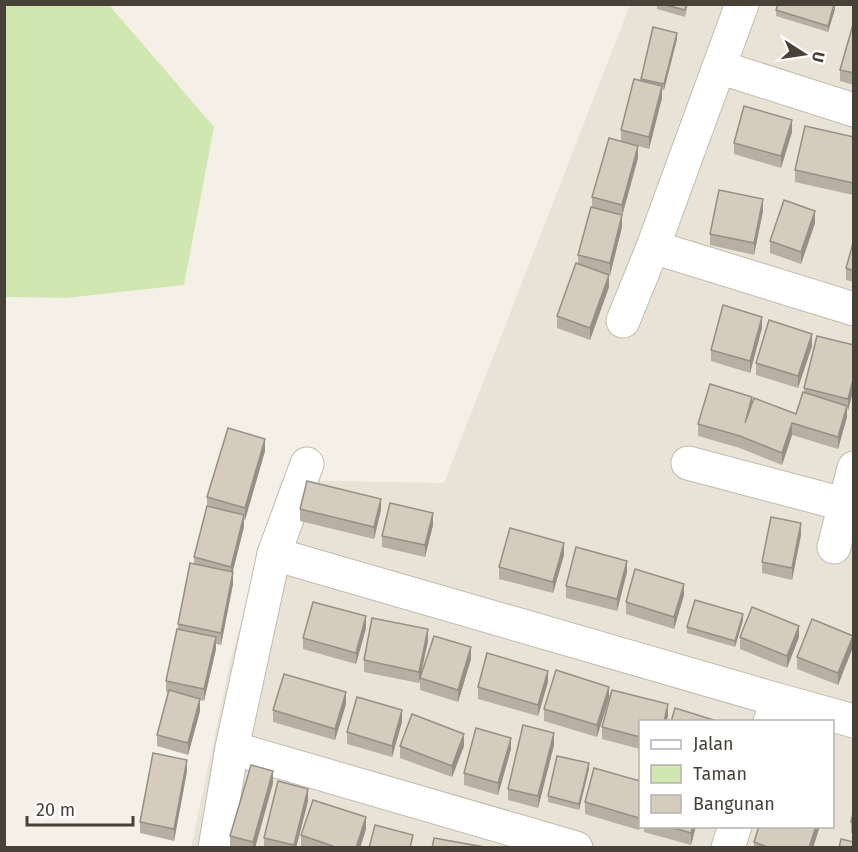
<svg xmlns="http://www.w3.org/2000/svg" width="858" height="852" font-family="'Fira Sans',sans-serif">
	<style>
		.residential { fill: #e8e2d7; fill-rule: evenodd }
		.green { fill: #d0e7b2 }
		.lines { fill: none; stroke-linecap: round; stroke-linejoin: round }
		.minor-casing { stroke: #c2bbae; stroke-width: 35 }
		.minor { stroke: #fff; stroke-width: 33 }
		.wall { fill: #b7afa3 }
		.shaded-wall { fill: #958f85 }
		.building { fill: #d5ccbe; stroke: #958f85; stroke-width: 1.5 }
	</style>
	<rect width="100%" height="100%" fill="#f4f0e8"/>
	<!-- residential -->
	<path class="residential" d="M 630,5 L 853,5 L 853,847 L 191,848 L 231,658 L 281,480 L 444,483 ZM 640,722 L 832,722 L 832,826 L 640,826 Z"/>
	<!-- green -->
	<polygon class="green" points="5,4 109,5 214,127 184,285 66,298 5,297"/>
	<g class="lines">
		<defs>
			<g id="minor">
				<polyline points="719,67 854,110"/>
				<polyline points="653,247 854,309"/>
				<polyline points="623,321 653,247 742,4"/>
				<polyline points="688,463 843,504"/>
				<polyline points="834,547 854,468"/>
				<polyline points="274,554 307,464"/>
				<polyline points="778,700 854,721"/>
				<polyline points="232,748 576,848"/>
				<polyline points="215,848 232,748 274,554 778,700 770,722"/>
				<polyline points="728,848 735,826"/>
			</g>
		</defs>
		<!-- minor casing -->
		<use href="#minor" class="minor-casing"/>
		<!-- minor -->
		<use href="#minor" class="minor"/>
	</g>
	<!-- wall -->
	<g class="wall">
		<polygon points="657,4 688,4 685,17 657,9"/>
		<polygon points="835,9 828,32 776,16 776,10"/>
		<polygon points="854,21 854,85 840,81 840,70"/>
		<polygon points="677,39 664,90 662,90 662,98 649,149 634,145 638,158 622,216 622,227 610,275 606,274 609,287 590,340 557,328 557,316 578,264 578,255 592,207 592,197 621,141 621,130 641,81 641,79"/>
		<polygon points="792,132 781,168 734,154 734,143"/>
		<polygon points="854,137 853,195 795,182 795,170"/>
		<polygon points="763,211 754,255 710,245 710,234"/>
		<polygon points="815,223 801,264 770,253 770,241"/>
		<polygon points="854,240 854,282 846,280 846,268"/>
		<polygon points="762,328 750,373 711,361 711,350"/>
		<polygon points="854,345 854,388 847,411 847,417 838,449 792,435 782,465 740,448 698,436 698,424 752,405 796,414 804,392 804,388"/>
		<polygon points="812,346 798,388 756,375 756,363"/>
		<polygon points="265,451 245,520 244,520 244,527 232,572 233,584 221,645 216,644 216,649 204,701 200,700 200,711 188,755 157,746 157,735 168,693 166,692 166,681 178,629 178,624 194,564 194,557 207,506 207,497"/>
		<polygon points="300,509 381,510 374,539 300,521"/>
		<polygon points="433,525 425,557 382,547 382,536"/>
		<polygon points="801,535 792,580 762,573 762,562"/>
		<polygon points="564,555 553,593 499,579 499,567"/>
		<polygon points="627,572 617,611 566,598 566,586"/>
		<polygon points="684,595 674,629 626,614 626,602"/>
		<polygon points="743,620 735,647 687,633 687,627"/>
		<polygon points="366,628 356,664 303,649 303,638"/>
		<polygon points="740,637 799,637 787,668 740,649"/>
		<polygon points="428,641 420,678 471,659 458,702 420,690 420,678 419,683 364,672 364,660"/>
		<polygon points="853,647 838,685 797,669 797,657"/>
		<polygon points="548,682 538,716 478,699 478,687"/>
		<polygon points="854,685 854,702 852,701 852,690"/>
		<polygon points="609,698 597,737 544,721 544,709"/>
		<polygon points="346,704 335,740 273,722 273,710"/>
		<polygon points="668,716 666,722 640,722 640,749 602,739 602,727"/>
		<polygon points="402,722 392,757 347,744 347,732"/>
		<polygon points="554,745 538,808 508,800 508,789"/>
		<polygon points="400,746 464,746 452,777 400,758"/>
		<polygon points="511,749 498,795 464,785 464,773"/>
		<polygon points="589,769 579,810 548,802 548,796"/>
		<polygon points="187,771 174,841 140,833 140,822"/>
		<polygon points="640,781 640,824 639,830 585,814 585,802"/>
		<polygon points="273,783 255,848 230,847 230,836"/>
		<polygon points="308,801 296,848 264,848 264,838"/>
		<polygon points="854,809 854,834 851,833 851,822"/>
		<polygon points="644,826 696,826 691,845 644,832"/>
		<polygon points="366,829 360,848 303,848 301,847 301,835"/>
		<polygon points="754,842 813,848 754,848"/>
	</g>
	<!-- shaded-wall -->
	<g class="shaded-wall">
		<polygon points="835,4 835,9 828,32 828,26"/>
		<polygon points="677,33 677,39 664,90 664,84"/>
		<polygon points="662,86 662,98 649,149 649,137"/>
		<polygon points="792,120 792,132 781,168 781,156"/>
		<polygon points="638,146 638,158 622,216 622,227 610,275 610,263 622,216 622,205"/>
		<polygon points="763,199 763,211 754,255 754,243"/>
		<polygon points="815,211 815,223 801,264 801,252"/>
		<polygon points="609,275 609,287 590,340 590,328"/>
		<polygon points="762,317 762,328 750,373 750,361"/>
		<polygon points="812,334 812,346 798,388 798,376"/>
		<polygon points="854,376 854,388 848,411 848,399"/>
		<polygon points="752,397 752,409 745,423"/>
		<polygon points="847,406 847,417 838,449 838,437"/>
		<polygon points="792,423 792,435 782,465 782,453"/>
		<polygon points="265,439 265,451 245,520 245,508"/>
		<polygon points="381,499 381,510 374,539 374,527"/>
		<polygon points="433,513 433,525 425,557 425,545"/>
		<polygon points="244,515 244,527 231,579 231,567"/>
		<polygon points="801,523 801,535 792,580 792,568"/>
		<polygon points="564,543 564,555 553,593 553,582"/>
		<polygon points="627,561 627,572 617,611 617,599"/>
		<polygon points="233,572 233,584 221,645 221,633"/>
		<polygon points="684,584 684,595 674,629 674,617"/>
		<polygon points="743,614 743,620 735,647 735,641"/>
		<polygon points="366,616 366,628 356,664 356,653"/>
		<polygon points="799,626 799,637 787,668 787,656"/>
		<polygon points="428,629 428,641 419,683 419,672"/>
		<polygon points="853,636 853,647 838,685 838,673"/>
		<polygon points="216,637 216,649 204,701 204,689"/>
		<polygon points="471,647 471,659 458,702 458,690"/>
		<polygon points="548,671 548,682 538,716 538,705"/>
		<polygon points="609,687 609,698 597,737 597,725"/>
		<polygon points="346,692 346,704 335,740 335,729"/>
		<polygon points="200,699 200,711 188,755 188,743"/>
		<polygon points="668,704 668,716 666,722 664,722"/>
		<polygon points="402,710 402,722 392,757 392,746"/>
		<polygon points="554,733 554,745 538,808 538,796"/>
		<polygon points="464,734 464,746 452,777 452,766"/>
		<polygon points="511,738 511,749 498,795 498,783"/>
		<polygon points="187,760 187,771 174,841 174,829"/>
		<polygon points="589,763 589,769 579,810 579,804"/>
		<polygon points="273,771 273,783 255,848 253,848 253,842"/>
		<polygon points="308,789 308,801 296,848 294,848"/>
		<polygon points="640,813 640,824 639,830 639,818"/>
		<polygon points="366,817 366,829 360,848 356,848"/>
		<polygon points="693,826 696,826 691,845 691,833"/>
		<polygon points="816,826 820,826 813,848 809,848"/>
	</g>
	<!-- building -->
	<g class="building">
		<polygon points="662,4 686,4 685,10"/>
		<polygon points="778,4 834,4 828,26 776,10"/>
		<polygon points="854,21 854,73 840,70"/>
		<polygon points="653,27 677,33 664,84 641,79"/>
		<polygon points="634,79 662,86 649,137 621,130"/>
		<polygon points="744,106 792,120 781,156 734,143"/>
		<polygon points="805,126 854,137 853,183 795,170"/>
		<polygon points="609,138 638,146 622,205 592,197"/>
		<polygon points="719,190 763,199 754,243 710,234"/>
		<polygon points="784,200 815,211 801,252 770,241"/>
		<polygon points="591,207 622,215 610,263 578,255"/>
		<polygon points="854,240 854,271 846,268"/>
		<polygon points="576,263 609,275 590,328 557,316"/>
		<polygon points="723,305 762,317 750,361 711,350"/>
		<polygon points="769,320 812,334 798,376 756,363"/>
		<polygon points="817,336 854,345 854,376 848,399 804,388"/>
		<polygon points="710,384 752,397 745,423 754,398 796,414 803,392 847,406 838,437 792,423 782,453 740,436 698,424"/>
		<polygon points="228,428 265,439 245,508 207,497"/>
		<polygon points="307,481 381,499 374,527 300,509"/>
		<polygon points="390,503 433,513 425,545 382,536"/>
		<polygon points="207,506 244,515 231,567 194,557"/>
		<polygon points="771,517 801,523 792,568 762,562"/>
		<polygon points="510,528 564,543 553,582 499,567"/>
		<polygon points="576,547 627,561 617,599 566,586"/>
		<polygon points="190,563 233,572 221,633 178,624"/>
		<polygon points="635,569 684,584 674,617 626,602"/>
		<polygon points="695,600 743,614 735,641 687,627"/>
		<polygon points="313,602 366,616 356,653 303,638"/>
		<polygon points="752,607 799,626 787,656 740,637"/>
		<polygon points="372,618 428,629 419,672 364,660"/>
		<polygon points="812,619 853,636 838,673 797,657"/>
		<polygon points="177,629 216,637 204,689 166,681"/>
		<polygon points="434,636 471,647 458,690 420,678"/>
		<polygon points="487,653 548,671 538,705 478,687"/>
		<polygon points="556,670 609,687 597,725 544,709"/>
		<polygon points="284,674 346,692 335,729 273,710"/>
		<polygon points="169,690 200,699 188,743 157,735"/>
		<polygon points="612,690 668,704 664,722 640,722 640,737 602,727"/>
		<polygon points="357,697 402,710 392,746 347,732"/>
		<polygon points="675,708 720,722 671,722"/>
		<polygon points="412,714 464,734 452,766 400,746"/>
		<polygon points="523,725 554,733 538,796 508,789"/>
		<polygon points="476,728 511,738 498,783 464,773"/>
		<polygon points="153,753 187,760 174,829 140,822"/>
		<polygon points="557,756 589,763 579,804 548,796"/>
		<polygon points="251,765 273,771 253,842 230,836"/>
		<polygon points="594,768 640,781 640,813 639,818 585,802"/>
		<polygon points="278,781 308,789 294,845 264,838"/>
		<polygon points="313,800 366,817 356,848 338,848 301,835"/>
		<polygon points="854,809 854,822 851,822"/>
		<polygon points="375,825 413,835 410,848 369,848"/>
		<polygon points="667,826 693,826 691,833"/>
		<polygon points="759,826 816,826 809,848 770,848 754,842"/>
		<polygon points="434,838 484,847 484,848 432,848"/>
		<polygon points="841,839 854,842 854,848 839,848"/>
	</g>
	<!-- border -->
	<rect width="858" height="852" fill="none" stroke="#474137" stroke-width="12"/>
	<!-- legend -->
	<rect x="639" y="720" width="195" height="108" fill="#ffffff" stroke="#b5b3af" stroke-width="1.5"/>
	<rect x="651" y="740" width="30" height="9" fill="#ffffff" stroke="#b5b3af" stroke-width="1.5"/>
	<text x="693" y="750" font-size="18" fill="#474137">Jalan</text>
	<rect x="651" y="765" width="30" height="18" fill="#d0e7b2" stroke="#b5b3af" stroke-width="1.5"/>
	<text x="693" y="780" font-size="18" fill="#474137">Taman</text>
	<rect x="651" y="795" width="30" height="18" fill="#d5ccbe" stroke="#b5b3af" stroke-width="1.5"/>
	<text x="693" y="810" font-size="18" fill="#474137">Bangunan</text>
	<!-- north arrow -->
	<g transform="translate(804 54) rotate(102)" stroke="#ffffff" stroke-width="4.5" paint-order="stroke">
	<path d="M0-4.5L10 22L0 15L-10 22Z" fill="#474137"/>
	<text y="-9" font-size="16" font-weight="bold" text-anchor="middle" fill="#474137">U</text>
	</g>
	<!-- scale -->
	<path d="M27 816v9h106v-9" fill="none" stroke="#474137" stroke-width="3"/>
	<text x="36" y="816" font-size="18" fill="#474137" stroke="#ffffff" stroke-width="4.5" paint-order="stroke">20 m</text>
</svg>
